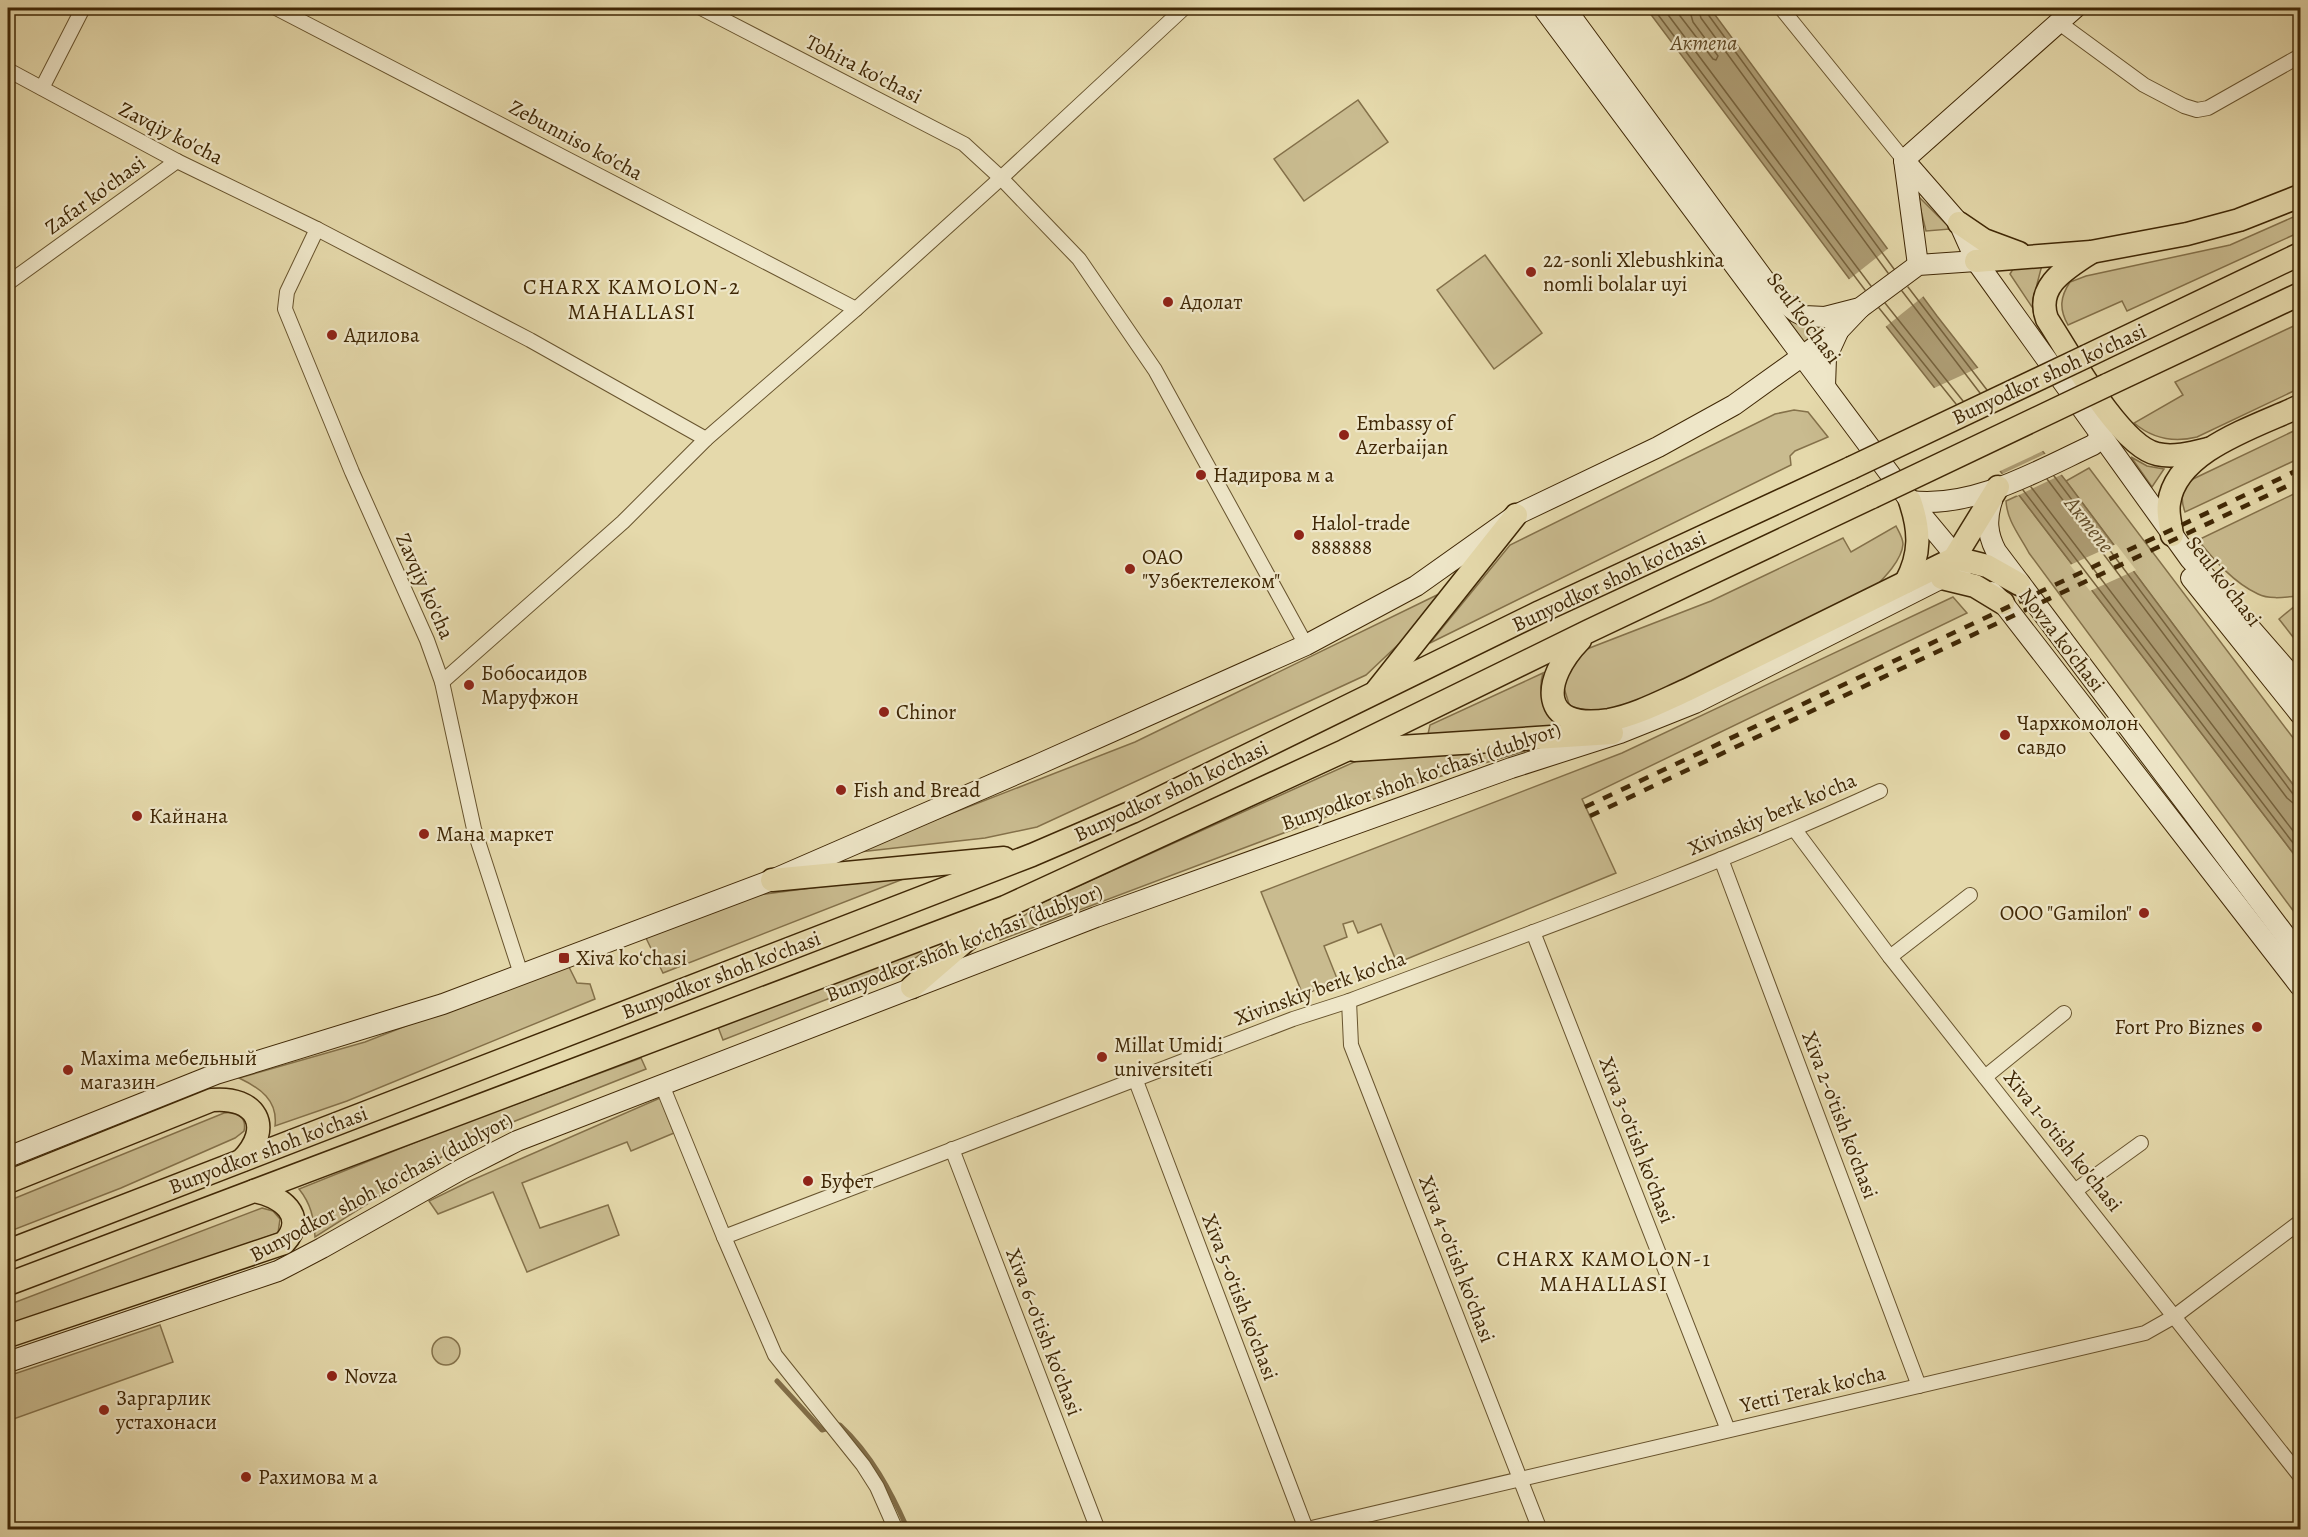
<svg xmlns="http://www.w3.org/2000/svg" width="2308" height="1537" font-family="Alegreya,serif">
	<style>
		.green { fill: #c9bb8f; stroke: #84714a; stroke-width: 1.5 }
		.water { fill: #ad9c73; stroke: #816d47; stroke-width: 1.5 }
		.pier { fill: #e5d9ab }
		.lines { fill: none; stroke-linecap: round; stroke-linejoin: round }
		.shore { stroke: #76623c; stroke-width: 1.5 }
		.stream { stroke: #816d47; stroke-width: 5 }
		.street-casing { stroke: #68542e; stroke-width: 16 }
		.secondary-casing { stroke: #3f2705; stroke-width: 22 }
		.primary-casing { stroke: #3f2705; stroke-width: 25 }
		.street { stroke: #eee6c8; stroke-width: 14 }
		.secondary { stroke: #eee6c8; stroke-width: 20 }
		.primary { stroke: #e5d9ab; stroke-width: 22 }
		.rail { stroke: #3f2705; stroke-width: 4.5; stroke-dasharray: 10 10; stroke-linecap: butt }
		.primary-bridge-casing { stroke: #3f2705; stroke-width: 25; stroke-linecap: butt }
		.primary-bridge { stroke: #e5d9ab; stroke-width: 22 }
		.poi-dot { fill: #8f2418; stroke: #eee6c8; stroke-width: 2 }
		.labels { text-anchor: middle; stroke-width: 4.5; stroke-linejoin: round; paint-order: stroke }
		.street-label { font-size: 21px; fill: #3f2705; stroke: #eee6c8 }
		.poi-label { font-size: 21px; fill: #3f2705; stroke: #eee6c8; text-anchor: start }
		.water-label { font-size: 22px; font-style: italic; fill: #604a26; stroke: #eee6c8 }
		.neighbourhood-label { font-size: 22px; letter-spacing: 1.5px; fill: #3f2705; stroke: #eee6c8 }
	</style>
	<rect width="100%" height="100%" fill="#e5d9ab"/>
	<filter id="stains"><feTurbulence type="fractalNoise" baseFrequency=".00333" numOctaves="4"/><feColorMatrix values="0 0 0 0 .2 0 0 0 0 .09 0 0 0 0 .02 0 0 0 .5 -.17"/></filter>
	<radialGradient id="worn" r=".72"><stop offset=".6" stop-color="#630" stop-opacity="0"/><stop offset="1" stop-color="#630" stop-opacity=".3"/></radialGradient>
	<!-- green -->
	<g class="green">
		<polygon points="1358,100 1388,142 1304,201 1274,159"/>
		<polygon points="1920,198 1951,229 1926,231 1918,199"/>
		<path d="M 2300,214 L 2300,232 L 2127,311 L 2122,301 L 2068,325 C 2059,309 2060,297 2070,282 L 2086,276 L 2230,245 Z"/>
		<polygon points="1485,255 1542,333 1494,369 1437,290"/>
		<polygon points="2042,265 2037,284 2036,313 2010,274 2013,269"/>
		<polygon points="1777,309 1805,325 1824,327 1803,343"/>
		<path d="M 2300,323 L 2300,388 L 2197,437 C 2173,443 2153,439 2134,423 L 2183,395 L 2175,382 Z"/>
		<polygon points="1794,410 1808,412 1828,437 1795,451 1790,456 1791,465 1430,643 1510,545 1775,414"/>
		<path d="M 2300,428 L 2300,458 L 2185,512 C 2180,498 2181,489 2193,479 Z"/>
		<polygon points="2131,457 2147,466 2164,469 2152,487"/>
		<polygon points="2089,468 2300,747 2300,794 2066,481"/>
		<path d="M 2300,491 L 2300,596 C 2287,597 2270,600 2258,594 C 2234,583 2214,560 2198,540 Z"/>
		<path d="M 2019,495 L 2300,862 L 2300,920 L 2029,553 C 2020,536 2007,521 2006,501 Z"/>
		<path d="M 1896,526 C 1899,532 1903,538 1903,544 C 1902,560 1884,578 1874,588 L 1623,709 L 1602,714 L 1573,707 L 1569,704 L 1564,688 L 1570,666 L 1587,649 L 1711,601 L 1843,538 L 1851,552 Z"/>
		<polygon points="1439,594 1402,641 1366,675 1037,827 985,838 850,853 1135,742"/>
		<polygon points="1953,597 1967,613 1582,799 1616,873 1397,963 1381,924 1358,933 1353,921 1343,924 1347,937 1324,946 1338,981 1303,995 1261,892 1622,753"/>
		<polygon points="2296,605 2300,610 2300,646 2279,619"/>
		<path d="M 1543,673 C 1537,693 1543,713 1560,726 L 1428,734 L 1430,725 Z"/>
		<polygon points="1535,748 1408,786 1000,940 998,934 1045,901 1361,759"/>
		<polygon points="916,874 663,973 645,936 743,897"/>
		<polygon points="942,939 894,973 723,1040 718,1027"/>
		<path d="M 567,963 L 577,983 L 590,984 L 595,999 L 347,1101 L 275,1126 C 278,1100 260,1088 239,1078 L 365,1042 Z"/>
		<path d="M 641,1058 L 646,1069 L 470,1139 L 315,1237 C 314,1218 311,1204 299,1189 L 456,1126 Z"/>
		<polygon points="660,1098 674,1133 631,1151 627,1142 522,1183 540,1228 608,1205 619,1235 527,1272 493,1192 438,1214 429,1201 470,1181"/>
		<path d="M 235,1112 C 243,1116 246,1122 244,1131 L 235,1138 L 121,1188 L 8,1232 L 8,1201 L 224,1113 Z"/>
		<polygon points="262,1208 273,1211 280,1219 278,1233 8,1326 8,1305"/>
		<polygon points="160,1325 173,1362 8,1421 8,1376"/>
		<circle cx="446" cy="1351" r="14"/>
	</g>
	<!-- water -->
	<polygon class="water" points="1646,8 1710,8 1937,316 2066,481 2300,794 2300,862 2019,495 1860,293"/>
	<!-- pier -->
	<g class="pier">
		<polygon points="1890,247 1925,295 1884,328 1847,281"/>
		<polygon points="1980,367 2045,450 1998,472 1932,389"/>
		<polygon points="2047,453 2063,474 2017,496 2000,475"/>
		<polygon points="2116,544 2136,570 2090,591 2070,565"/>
	</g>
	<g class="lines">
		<!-- shore -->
		<g class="shore">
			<polyline points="1653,8 1865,290"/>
			<polyline points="1663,8 1871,286"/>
			<polyline points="1674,8 1713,59 1716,60 1718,56 1693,22 1689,8"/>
			<polyline points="1698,8 1701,18 1888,273"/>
			<polyline points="1706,8 1707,13 1894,269"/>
			<polyline points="1908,287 1987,390"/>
			<polyline points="1902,291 1980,393"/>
			<polyline points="1885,303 1963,401"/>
			<polyline points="1879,308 1956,404"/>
			<polyline points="2054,476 2293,794 2300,797"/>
			<polyline points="2047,479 2287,798 2293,803 2300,804"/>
			<polyline points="2031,487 2300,840"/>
			<polyline points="2023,490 2300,852"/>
		</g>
		<!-- stream -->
		<path class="stream" d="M 777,1381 L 822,1430 L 840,1425 C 871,1454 891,1491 908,1530"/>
		<defs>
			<g id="street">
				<polyline points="276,8 856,309"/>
				<polyline points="701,8 964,144 1001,178 1079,259 1155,370 1306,645"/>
				<polyline points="1781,8 1904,160"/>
				<polyline points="2058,22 2144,85 2184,106 2197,110 2208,108 2300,56"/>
				<polyline points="8,70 177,161 317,229 530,340 706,439"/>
				<polyline points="42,88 83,8"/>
				<polyline points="317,229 287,292 285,309 352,472 427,640 442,682 474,829 521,974"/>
				<polyline points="8,283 177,161"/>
				<polyline points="442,682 623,522 706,439 856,309 1001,178 1184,8"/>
				<polyline points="1795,830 1890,957 2300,1476"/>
				<polyline points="1721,859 1919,1386"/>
				<polyline points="1533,932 1728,1430"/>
				<polyline points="1890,957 1970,895"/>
				<polyline points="1349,1001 1351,1045 1540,1530"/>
				<polyline points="1985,1077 2064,1013"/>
				<polyline points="1136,1081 1306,1529"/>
				<path d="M 662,1085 L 724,1237 L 1293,1019 L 1349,1001 C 1527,934 1707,870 1880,791"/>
				<polyline points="952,1149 1098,1530"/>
				<polyline points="2076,1190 2141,1143"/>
				<polyline points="724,1237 775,1355 863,1465 877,1487 896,1530"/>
				<polyline points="1303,1530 2145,1333 2175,1316 2300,1222"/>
			</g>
			<g id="secondary">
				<polyline points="1543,8 1910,501 1964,566"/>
				<polyline points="1565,8 1763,278 1782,301 1796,312 1804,316 1825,317 1860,308 1918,265 1976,261"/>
				<polyline points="1904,160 1959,223 1976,261 2190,559 2300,685"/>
				<polyline points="1904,160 2075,8"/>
				<polyline points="1904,160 1918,265"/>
				<polyline points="1825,386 1826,358 1838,332"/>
				<path d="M 1910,501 C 1973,509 2037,471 2093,445 L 2098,440 L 2100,432"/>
				<path d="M 1992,501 C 1986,519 1987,534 1996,551 L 2300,955"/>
				<polyline points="2191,578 2300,714"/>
				<polyline points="1992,592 2003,603 2300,986"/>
				<polyline points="8,1157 216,1074 443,1004 772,880 1037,765 1306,645 1416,586 1516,515 1658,447 1734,405 1840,329 1860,308"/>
				<polyline points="8,1362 278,1271 322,1248 462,1169 517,1141 1096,917 1511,768 1620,733 1695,703 1942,578"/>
			</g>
			<g id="primary">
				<polyline points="1959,223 1984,240 2019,253"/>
				<path d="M 2090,253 C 2066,269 2035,286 2047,319 C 2069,353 2120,446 2157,454 C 2173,458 2192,453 2208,449"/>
				<polyline points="1976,261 2091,252 2187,234 2239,220 2300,196"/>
				<polyline points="2087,356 2300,254"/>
				<polyline points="2107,385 2300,294"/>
				<polyline points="1998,487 1942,578 1975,586 2003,603"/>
				<path d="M 2172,535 C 2171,525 2167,514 2169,503 C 2176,450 2258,426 2300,406"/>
				<path d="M 1906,582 C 1921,554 1920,530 1910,501"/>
				<path d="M 1580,640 C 1541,680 1538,731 1609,720 C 1636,715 1662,701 1687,690 L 1955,558 L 1987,566 L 2019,584"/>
				<polyline points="1377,690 1516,515"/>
				<polyline points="1354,750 1612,733"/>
				<polyline points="772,880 1004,858"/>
				<polyline points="912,987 992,918"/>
				<path d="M 8,1182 L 212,1100 C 256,1096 274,1127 242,1160"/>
				<polyline points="8,1251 1032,855 1132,812 1540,612 1851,468"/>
				<polyline points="8,1284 1005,907 1344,751 1589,631 1872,497"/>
				<path d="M 8,1336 L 284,1243 C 309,1216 280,1195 254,1191"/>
			</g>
		</defs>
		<!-- street casing -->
		<use href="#street" class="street-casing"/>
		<!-- secondary casing -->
		<use href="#secondary" class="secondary-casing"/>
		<!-- primary casing -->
		<use href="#primary" class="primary-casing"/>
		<!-- street -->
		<use href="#street" class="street"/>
		<!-- secondary -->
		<use href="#secondary" class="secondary"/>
		<!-- primary -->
		<use href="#primary" class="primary"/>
		<!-- rail -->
		<g class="rail">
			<polyline points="1585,807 2300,469"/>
			<polyline points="1590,816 2300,480"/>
		</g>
		<defs>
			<g id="primary-bridge">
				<polyline points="1851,468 2087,356"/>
				<polyline points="1872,497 2107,385"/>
			</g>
		</defs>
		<!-- primary-bridge casing -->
		<use href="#primary-bridge" class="primary-bridge-casing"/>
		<!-- primary-bridge -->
		<use href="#primary-bridge" class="primary-bridge"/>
	</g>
	<!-- markers -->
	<g class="poi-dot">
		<circle cx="1531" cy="272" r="6"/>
		<circle cx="1168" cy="302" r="6"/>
		<circle cx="332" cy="335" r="6"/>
		<circle cx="1344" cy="435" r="6"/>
		<circle cx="1201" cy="475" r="6"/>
		<circle cx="1299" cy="535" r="6"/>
		<circle cx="1130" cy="569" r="6"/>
		<circle cx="469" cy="685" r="6"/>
		<circle cx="884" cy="712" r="6"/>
		<circle cx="2005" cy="735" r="6"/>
		<circle cx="841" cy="790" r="6"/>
		<circle cx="137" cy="816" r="6"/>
		<circle cx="424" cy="834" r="6"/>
		<circle cx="2144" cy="913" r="6"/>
		<rect x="558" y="952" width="12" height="12" rx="3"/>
		<circle cx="2257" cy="1027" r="6"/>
		<circle cx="1102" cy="1057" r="6"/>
		<circle cx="68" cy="1070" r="6"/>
		<circle cx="808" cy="1181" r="6"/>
		<circle cx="332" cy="1376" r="6"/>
		<circle cx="104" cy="1410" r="6"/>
		<circle cx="246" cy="1477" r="6"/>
	</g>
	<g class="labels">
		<!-- street labels -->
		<g class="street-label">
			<text transform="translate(864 69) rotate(27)" y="7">Tohira ko'chasi</text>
			<text transform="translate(171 133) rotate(27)" y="7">Zavqiy ko'cha</text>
			<text transform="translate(576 140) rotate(28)" y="7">Zebunniso ko'cha</text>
			<text transform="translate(95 195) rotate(-36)" y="7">Zafar ko'chasi</text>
			<text transform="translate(1804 318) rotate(53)" y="7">Seul ko'chasi</text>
			<text transform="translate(2049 374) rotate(-25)" y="7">Bunyodkor shoh ko'chasi</text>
			<text transform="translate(1609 581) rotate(-25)" y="7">Bunyodkor shoh ko'chasi</text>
			<text transform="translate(2224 581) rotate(52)" y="7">Seul ko'chasi</text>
			<text transform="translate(425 586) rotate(66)" y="7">Zavqiy ko'cha</text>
			<text transform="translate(2062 640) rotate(52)" y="7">Novza ko'chasi</text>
			<text transform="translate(1421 776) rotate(-19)" y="7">Bunyodkor shoh koʻchasi (dublyor)</text>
			<text transform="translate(1171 791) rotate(-25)" y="7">Bunyodkor shoh ko'chasi</text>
			<text transform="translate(1772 814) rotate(-23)" y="7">Xivinskiy berk ko'cha</text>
			<text transform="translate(964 943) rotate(-21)" y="7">Bunyodkor shoh koʻchasi (dublyor)</text>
			<text transform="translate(721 975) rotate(-21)" y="7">Bunyodkor shoh ko'chasi</text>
			<text transform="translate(1320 988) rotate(-20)" y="7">Xivinskiy berk ko'cha</text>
			<text transform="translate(1840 1115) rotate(69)" y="7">Xiva 2-o'tish ko'chasi</text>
			<text transform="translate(1637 1140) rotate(69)" y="7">Xiva 3-o'tish ko'chasi</text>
			<text transform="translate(2063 1141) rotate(51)" y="7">Xiva 1-o'tish ko'chasi</text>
			<text transform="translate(268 1150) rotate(-21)" y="7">Bunyodkor shoh ko'chasi</text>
			<text transform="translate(381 1187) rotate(-28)" y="7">Bunyodkor shoh koʻchasi (dublyor)</text>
			<text transform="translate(1457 1259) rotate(69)" y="7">Xiva 4-o'tish ko'chasi</text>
			<text transform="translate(1240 1297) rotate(69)" y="7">Xiva 5-o'tish ko'chasi</text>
			<text transform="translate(1044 1332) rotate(69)" y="7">Xiva 6-o'tish ko'chasi</text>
			<text transform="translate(1813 1389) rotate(-13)" y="7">Yetti Terak ko'cha</text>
		</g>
		<!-- poi labels -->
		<g class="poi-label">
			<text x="1543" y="267">22-sonli Xlebushkina<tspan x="1543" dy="24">nomli bolalar uyi</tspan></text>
			<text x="1180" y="309">Адолат</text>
			<text x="344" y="342">Адилова</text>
			<text x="1356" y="430">Embassy of<tspan x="1356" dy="24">Azerbaijan</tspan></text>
			<text x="1213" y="482">Надирова м а</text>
			<text x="1311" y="530">Halol-trade<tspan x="1311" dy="24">888888</tspan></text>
			<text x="1142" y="564">ОАО<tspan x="1142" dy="24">"Узбектелеком"</tspan></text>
			<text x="481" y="680">Бобосаидов<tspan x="481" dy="24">Маруфжон</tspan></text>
			<text x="896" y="719">Chinor</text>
			<text x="2017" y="730">Чархкомолон<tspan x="2017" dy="24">савдо</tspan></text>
			<text x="853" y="797">Fish and Bread</text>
			<text x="149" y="823">Кайнана</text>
			<text x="436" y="841">Мана маркет</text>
			<text x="2132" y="920" text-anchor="end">ООО "Gamilon"</text>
			<text x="576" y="965">Xiva koʻchasi</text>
			<text x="2245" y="1034" text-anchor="end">Fort Pro Biznes</text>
			<text x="1114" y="1052">Millat Umidi<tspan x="1114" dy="24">universiteti</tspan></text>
			<text x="80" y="1065">Maxima мебельный<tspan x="80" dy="24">магазин</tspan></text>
			<text x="820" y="1188">Буфет</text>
			<text x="344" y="1383">Novza</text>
			<text x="116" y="1405">Заргарлик<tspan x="116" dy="24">устахонаси</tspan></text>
			<text x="258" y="1484">Рахимова м а</text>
		</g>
		<!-- water labels -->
		<g class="water-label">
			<text x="1704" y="50">Актепа</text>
			<text transform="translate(2090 524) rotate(52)" y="8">Актепе</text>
		</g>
		<!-- neighbourhood labels -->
		<g class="neighbourhood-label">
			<text x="632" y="294">CHARX KAMOLON-2<tspan x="632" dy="25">MAHALLASI</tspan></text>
			<text x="1604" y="1266">CHARX KAMOLON-1<tspan x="1604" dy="25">MAHALLASI</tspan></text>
		</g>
	</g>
	<!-- margin -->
	<rect width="2308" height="1537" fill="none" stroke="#e5d9ab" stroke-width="30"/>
	<rect x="9" y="9" width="2290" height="1519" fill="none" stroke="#3f2705" stroke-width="3"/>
	<rect x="15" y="15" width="2278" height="1507" fill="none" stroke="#3f2705" stroke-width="1.5"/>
	<rect width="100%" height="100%" filter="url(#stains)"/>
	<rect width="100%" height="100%" fill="url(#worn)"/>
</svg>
